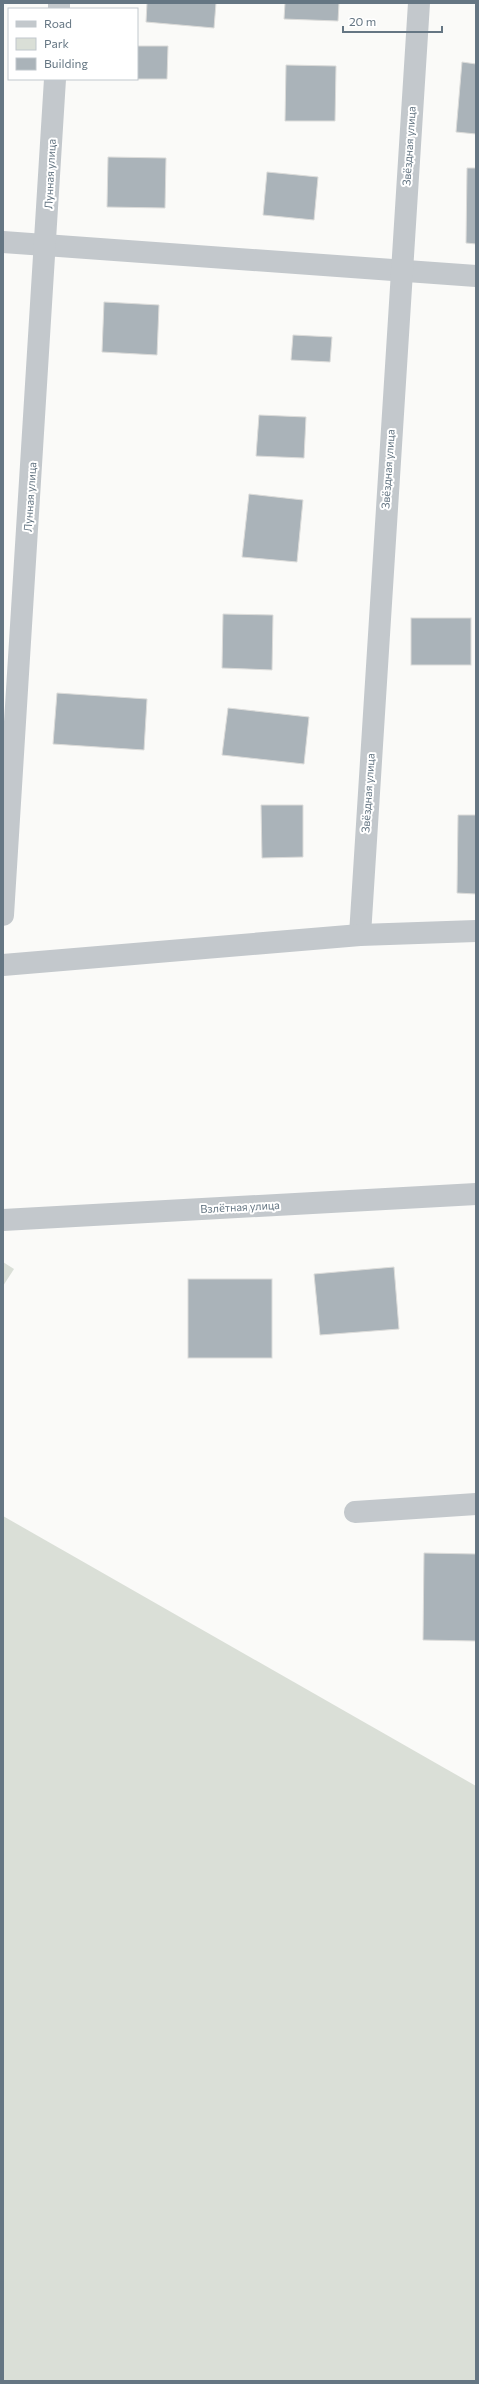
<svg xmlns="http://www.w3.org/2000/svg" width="479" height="2384" font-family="Commissioner,sans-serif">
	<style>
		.green { fill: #dadfd7 }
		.building { fill: #aab3b9; stroke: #dcdcda }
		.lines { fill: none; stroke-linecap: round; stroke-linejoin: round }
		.street { stroke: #c3c8cc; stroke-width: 22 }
		.labels { text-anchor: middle; stroke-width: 4; stroke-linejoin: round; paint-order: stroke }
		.street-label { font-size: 11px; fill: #657683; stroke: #fff }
	</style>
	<rect width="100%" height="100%" fill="#fafaf8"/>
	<!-- green -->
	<g class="green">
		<polygon points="3,1262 14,1269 3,1286"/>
		<polygon points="3,1516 476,1786 476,2381 3,2381"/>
	</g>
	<!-- building -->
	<g class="building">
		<polygon points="147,3 216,3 214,28 146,22"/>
		<polygon points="285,3 339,3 338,21 284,19"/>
		<polygon points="137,46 168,46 167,79 137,79"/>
		<polygon points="462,62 476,64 476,134 456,132"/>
		<polygon points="286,65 336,66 335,121 285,121"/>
		<polygon points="108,157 166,158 165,208 107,207"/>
		<polygon points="467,168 476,168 476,244 466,243"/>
		<polygon points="267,172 318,177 314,220 263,215"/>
		<polygon points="104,302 159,305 157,355 102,352"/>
		<polygon points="293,335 332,337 330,362 291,360"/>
		<polygon points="259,415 306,417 304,458 256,456"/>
		<polygon points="249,494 303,500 297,562 242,557"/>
		<polygon points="223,614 273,615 272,670 222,668"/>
		<rect x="411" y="618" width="60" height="47"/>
		<polygon points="57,693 147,699 144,750 53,744"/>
		<polygon points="228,708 309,717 304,764 222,755"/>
		<polygon points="261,805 303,805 303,857 262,858"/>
		<polygon points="458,815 476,815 476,894 457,893"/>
		<polygon points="394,1267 399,1329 320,1335 314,1274"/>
		<rect x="188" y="1279" width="84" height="79"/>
		<polygon points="424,1553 476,1554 476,1641 423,1640"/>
	</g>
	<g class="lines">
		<!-- street -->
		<g class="street">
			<polyline points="59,9 59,3"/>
			<polyline points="3,242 476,276"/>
			<polyline points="3,915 55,79"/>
			<polyline points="360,935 419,3"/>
			<polyline points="3,965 360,935 476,931"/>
			<polyline points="3,1220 476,1194"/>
			<polyline points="355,1512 476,1504"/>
		</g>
	</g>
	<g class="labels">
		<!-- street labels -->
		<g class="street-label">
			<text transform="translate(409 146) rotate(-86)" y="4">Звёздная улица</text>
			<text transform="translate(50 174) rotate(-87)" y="4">Лунная улица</text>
			<text transform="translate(388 469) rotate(-86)" y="4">Звёздная улица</text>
			<text transform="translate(30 497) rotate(-86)" y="4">Лунная улица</text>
			<text transform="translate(368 793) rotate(-86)" y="4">Звёздная улица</text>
			<text transform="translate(240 1207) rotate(-3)" y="4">Взлётная улица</text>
		</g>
	</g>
	<!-- border -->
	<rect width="479" height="2384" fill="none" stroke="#657683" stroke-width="8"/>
	<!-- legend -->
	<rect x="8" y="8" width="130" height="72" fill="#ffffff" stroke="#c1c8cd"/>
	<rect x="16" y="21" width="20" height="6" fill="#c3c8cc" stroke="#c1c8cd"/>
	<text x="44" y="28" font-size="12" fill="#657683">Road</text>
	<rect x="16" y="38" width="20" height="12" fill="#dadfd7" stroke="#c1c8cd"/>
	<text x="44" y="48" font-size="12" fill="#657683">Park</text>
	<rect x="16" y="58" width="20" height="12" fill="#aab3b9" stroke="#c1c8cd"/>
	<text x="44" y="68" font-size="12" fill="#657683">Building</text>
	<!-- scale -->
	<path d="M343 26v6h99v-6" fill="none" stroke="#657683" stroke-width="2"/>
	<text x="349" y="26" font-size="12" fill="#657683" stroke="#ffffff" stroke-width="3" paint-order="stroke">20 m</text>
</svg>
